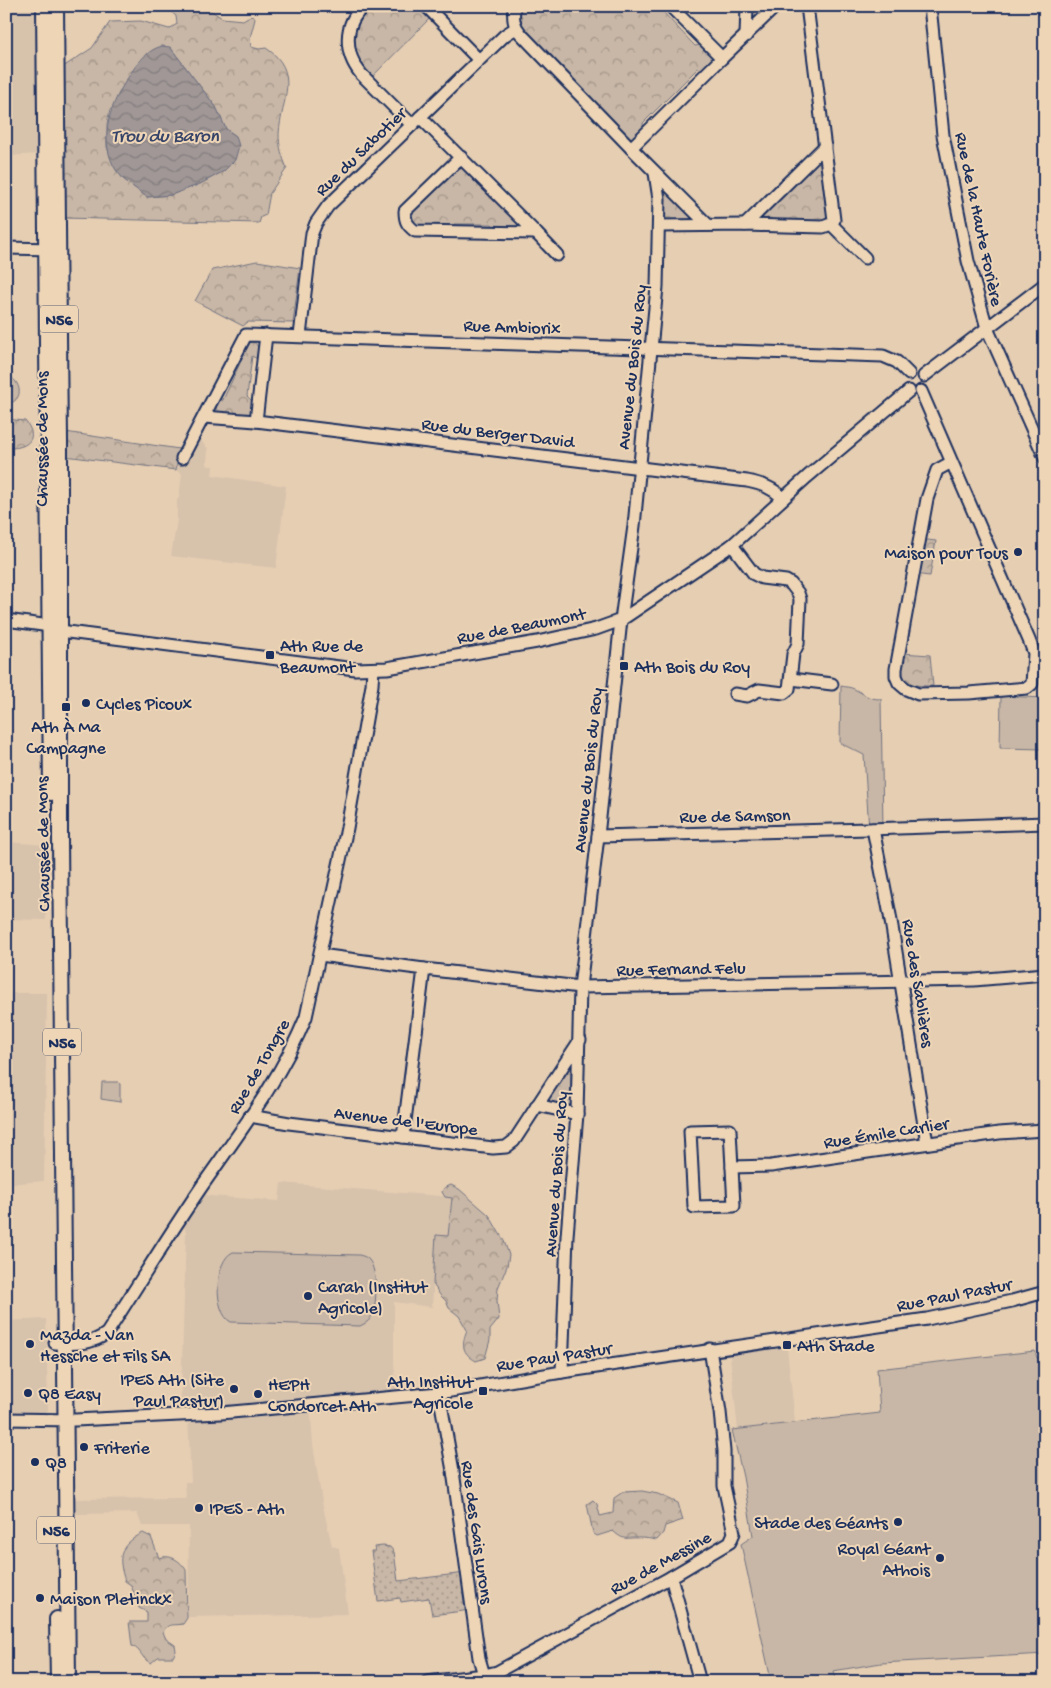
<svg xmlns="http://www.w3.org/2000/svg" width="1051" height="1688" font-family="'Gochi Hand',sans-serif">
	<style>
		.built { fill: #d7c2ac }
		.grass { fill: #c8b7a6; stroke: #727382 }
		.forest { fill: url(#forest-crowns); stroke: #727382; fill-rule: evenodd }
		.garden { fill: url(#garden-dots); stroke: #727382 }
		.water { fill: url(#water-waves); stroke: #6b6d80 }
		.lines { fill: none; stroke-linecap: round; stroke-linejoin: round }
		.minor-casing { stroke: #1b2f5e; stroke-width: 15 }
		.major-casing { stroke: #1b2f5e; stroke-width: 18 }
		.minor { stroke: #eed5b6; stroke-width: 11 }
		.major { stroke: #eed5b6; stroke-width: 14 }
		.poi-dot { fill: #1b2f5e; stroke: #eed5b6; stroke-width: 2 }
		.labels { text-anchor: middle; stroke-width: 4; stroke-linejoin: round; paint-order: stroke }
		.shield { fill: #eed5b6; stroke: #5a6178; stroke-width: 1 }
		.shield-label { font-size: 16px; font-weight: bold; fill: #1b2f5e }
		.street-label { font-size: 18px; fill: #1b2f5e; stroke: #eed5b6 }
		.poi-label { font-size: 18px; fill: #1b2f5e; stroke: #eed5b6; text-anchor: start }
		.water-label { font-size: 19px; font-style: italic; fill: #364469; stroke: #eed5b6 }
	</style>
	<defs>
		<pattern id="forest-crowns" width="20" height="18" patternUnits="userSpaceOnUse" patternTransform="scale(1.25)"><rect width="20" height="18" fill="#c8b7a6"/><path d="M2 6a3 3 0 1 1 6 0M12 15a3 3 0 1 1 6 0" fill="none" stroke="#a2958a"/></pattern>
		<pattern id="garden-dots" width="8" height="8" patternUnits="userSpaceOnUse" patternTransform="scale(1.25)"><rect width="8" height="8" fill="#c8b7a6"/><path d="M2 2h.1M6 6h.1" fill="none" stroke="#a2958a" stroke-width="1.8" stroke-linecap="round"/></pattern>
		<pattern id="water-waves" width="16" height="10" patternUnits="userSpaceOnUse" patternTransform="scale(1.25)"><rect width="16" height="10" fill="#a09796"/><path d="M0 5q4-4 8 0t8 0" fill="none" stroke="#827c7e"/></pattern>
	</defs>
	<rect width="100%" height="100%" fill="#e6ceb2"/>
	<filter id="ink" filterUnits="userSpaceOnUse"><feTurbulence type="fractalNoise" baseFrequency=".02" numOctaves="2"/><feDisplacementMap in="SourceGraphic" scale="10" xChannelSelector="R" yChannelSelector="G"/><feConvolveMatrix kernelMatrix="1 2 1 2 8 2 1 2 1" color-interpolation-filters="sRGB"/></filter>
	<g filter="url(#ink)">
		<!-- built -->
		<g class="built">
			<polygon points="6,6 39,6 39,154 6,156"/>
			<polygon points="198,437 208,449 207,463 208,466 213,466 212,475 286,486 276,568 171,556 177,520 177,500 179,498 182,474 176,470 178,458"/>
			<polygon points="6,842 46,845 46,920 6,919"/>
			<polygon points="6,993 47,993 44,1181 6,1184"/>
			<polygon points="281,1183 452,1197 448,1237 436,1235 432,1307 394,1302 394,1364 398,1397 310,1405 313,1445 322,1502 332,1546 339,1548 348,1614 188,1617 189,1526 142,1526 137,1513 74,1514 74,1499 186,1498 185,1482 191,1482 188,1415 182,1410 181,1396 186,1232 181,1218 199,1190 209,1196 279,1201"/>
			<polygon points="46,1319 48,1410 46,1413 6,1416 6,1321"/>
			<polygon points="786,1339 795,1422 738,1430 729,1347"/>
		</g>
		<!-- grass -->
		<g class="grass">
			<polygon points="750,6 765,6 766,9 759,16 752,14"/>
			<path d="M 841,686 C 845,687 851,687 854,689 C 865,694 867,699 881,699 L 883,829 L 869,829 L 864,755 L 840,743 Z"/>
			<polygon points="1001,696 1045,698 1045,749 1000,748"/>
			<polygon points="102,1082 118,1082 120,1084 120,1102 101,1099"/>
			<path d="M 233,1252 L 359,1255 C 363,1256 367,1257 369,1260 C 378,1271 378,1307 370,1319 C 368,1322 364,1324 360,1326 L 231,1322 C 213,1313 214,1260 233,1252 Z"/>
			<polygon points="1035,1351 1037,1358 1045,1357 1045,1654 881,1663 833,1671 836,1682 766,1682 771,1680 741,1544 753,1536 743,1477 732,1430 880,1413 877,1369"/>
		</g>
		<!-- forest -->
		<g class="forest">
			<path d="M 169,6 L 204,6 L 222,18 L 243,20 L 248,17 L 253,16 L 255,19 L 250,38 L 251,47 L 259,49 L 266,48 C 302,72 281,100 279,134 C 279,146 282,157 287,168 L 270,193 L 266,215 L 261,217 L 259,223 L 63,218 L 63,67 L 92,48 L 110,22 L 141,21 L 169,29 L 177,24 L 176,16 L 169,10 ZM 170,47 L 216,107 L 226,129 L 236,136 L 224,171 L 200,184 L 171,195 L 147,197 L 123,179 L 114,166 L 107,147 L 107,124 L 110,110 Z"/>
			<polygon points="364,6 426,6 434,14 368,81 348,42"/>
			<polygon points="514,6 663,6 663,12 695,46 707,44 722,58 709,71 698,68 643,123 644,135 631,148 521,34"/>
			<polygon points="461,157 477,182 501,207 507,203 521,223 519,228 498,232 492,224 454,224 448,232 415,231 405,211"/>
			<polygon points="818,158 824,162 831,224 763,220 760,211"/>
			<polygon points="671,189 700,217 697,225 672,226 659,217 659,193"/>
			<polygon points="257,261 300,268 293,323 248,322 243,326 195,301 212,270"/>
			<path d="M 251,342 L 254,342 L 260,349 L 259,360 L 252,356 L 247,396 L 255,404 C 254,408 253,412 249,415 C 245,417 221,415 218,411 C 215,408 216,404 217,400 L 223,400 L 241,361 L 237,362 L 244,348 Z"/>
			<path d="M 6,373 C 9,376 14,379 16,382 C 23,392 18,403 6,404 Z"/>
			<path d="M 6,419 L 25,421 C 34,431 35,443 19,447 C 16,448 10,448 6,448 Z"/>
			<polygon points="65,432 179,449 176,470 65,456"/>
			<polygon points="919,539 936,541 930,576 913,574"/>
			<path d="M 902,653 L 930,655 L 933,686 C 903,686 901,682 902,653 Z"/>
			<polygon points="571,1060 571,1105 538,1103"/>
			<path d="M 451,1185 L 459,1189 L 489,1215 L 504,1241 L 509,1255 L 507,1266 L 498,1288 L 497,1301 L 499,1319 L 490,1330 L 490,1340 L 485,1358 L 476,1361 C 462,1353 461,1345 467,1330 L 459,1316 L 449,1308 L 446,1301 L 440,1295 L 433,1284 L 436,1235 L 448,1236 L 452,1198 L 445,1197 L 442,1192 L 444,1188 Z"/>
			<path d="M 642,1491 L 658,1494 L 678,1503 L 683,1520 L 665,1526 L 663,1533 L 657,1540 C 651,1539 646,1538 640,1538 C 626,1537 625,1542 613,1531 L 597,1536 L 593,1533 L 587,1504 L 593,1500 L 597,1504 L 600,1516 L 613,1513 L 614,1498 L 623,1492 Z"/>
			<path d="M 143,1533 L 151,1537 L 159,1558 C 170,1554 180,1560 186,1570 L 187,1618 L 183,1624 C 175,1626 167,1622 163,1632 L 166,1639 L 175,1645 L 176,1651 L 173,1657 L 158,1657 L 151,1663 C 141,1659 142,1650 132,1646 L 129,1622 L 147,1622 L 147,1612 L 139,1608 L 131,1585 L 125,1581 C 117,1557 119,1545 143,1533 Z"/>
		</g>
		<!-- garden -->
		<polygon class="garden" points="383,1546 390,1547 394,1552 398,1581 466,1573 471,1610 432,1615 429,1598 401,1602 400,1598 378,1601 371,1551 375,1551 374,1547"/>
		<!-- water -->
		<path class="water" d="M 162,46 L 170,47 L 216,107 L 226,129 L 236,136 L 239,146 L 235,160 L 224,171 L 200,184 L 171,195 L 147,197 C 135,188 120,179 113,165 C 99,134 111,103 129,76 C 137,63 147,50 162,46 Z"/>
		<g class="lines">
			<defs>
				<g id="minor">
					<path d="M 364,6 C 343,24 344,53 361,74 L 412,125"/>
					<polyline points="426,6 479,60"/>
					<path d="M 514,6 C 513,18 513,25 521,34 L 631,148 L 708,225"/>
					<polyline points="670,6 722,58 776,6"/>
					<polyline points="930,6 943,135 968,261 987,328 1045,458"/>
					<polyline points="746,36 747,6"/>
					<path d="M 420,117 L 536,233 L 415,231 C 407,225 405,221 405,211 L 461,157"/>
					<polyline points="631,148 722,58"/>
					<polyline points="831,224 865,258"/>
					<polyline points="745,225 825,146"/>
					<polyline points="659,226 745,225 823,227 831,224 834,220 807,6"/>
					<polyline points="536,233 557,255"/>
					<polyline points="6,248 54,249"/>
					<polyline points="300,336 312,233 316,223 328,206 505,35 516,28"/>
					<polyline points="924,376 1045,284"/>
					<polyline points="921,391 1029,640 1034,653 1032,684 1027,688 969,693 918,694 906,689 899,683 896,676 896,669 927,499 937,470 950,463"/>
					<path d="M 204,417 L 256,421 L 747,481 C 762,484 773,488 783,498"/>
					<polyline points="256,421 266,335"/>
					<polyline points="182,458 246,335 883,356 897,362 909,374"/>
					<polyline points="732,545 754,574 762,578 786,581 791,584 798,593 800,599 798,644 793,654 789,689 784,693 759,690 747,696 735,694"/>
					<polyline points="6,620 50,626 60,631 355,669 387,668 537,642 596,629 621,620 732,545 807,477 909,391"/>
					<polyline points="791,679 832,684"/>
					<polyline points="873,829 890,915 927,1143"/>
					<polyline points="598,836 869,829 1045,823"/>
					<polyline points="320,955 424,969 580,987 974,980 1045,974"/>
					<polyline points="537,1105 577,1114"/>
					<polyline points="250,1116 289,1123 493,1148 506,1147 514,1141 580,1040"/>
					<polygon points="730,1130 734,1206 694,1207 690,1131"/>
					<polyline points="403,1137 424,969"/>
					<polyline points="732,1167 771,1166 999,1133 1045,1130"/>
					<path d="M 55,1343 C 73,1344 92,1345 107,1333 C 138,1285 168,1236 200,1189 C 238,1134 281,1079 306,1017 L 347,828 L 372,685 L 373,669"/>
					<polyline points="562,1372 567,1236 577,1114 580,987 598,836 621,620 634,526 657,287 659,199 655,173"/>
					<polyline points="439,1393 453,1471 479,1658 484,1675"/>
					<polyline points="6,1419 75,1420 221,1413 439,1393 562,1372 927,1319 1012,1301 1045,1292"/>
					<polyline points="671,1577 700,1682"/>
					<polyline points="427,1682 484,1675 497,1672 671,1577 730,1542 734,1533 724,1486 724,1451 720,1412 710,1349"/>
				</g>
				<g id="major">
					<polyline points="44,6 51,793"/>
					<polyline points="56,6 60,441 60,839 68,1682"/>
					<polyline points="57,1619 58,1682"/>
				</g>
			</defs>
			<!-- minor casing -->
			<use href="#minor" class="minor-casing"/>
			<!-- major casing -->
			<use href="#major" class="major-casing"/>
			<!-- minor -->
			<use href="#minor" class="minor"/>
			<!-- major -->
			<use href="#major" class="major"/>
		</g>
	</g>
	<!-- markers -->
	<g class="poi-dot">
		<circle cx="1018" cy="552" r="5"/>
		<rect x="265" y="650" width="10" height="10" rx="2.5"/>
		<rect x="619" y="661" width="10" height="10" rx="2.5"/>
		<circle cx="86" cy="703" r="5"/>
		<rect x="61" y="702" width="10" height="10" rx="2.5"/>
		<circle cx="308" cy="1296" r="5"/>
		<circle cx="30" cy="1344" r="5"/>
		<rect x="782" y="1340" width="10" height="10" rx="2.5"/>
		<circle cx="234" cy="1389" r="5"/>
		<rect x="478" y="1386" width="10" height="10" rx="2.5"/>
		<circle cx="28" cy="1393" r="5"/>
		<circle cx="258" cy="1394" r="5"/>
		<circle cx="84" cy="1447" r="5"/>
		<circle cx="35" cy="1462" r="5"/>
		<circle cx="199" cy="1508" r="5"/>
		<circle cx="898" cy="1522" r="5"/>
		<circle cx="940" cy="1558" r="5"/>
		<circle cx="40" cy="1598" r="5"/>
	</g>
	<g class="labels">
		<!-- shield labels -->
		<g class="shield">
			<rect x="40" y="305.5" width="38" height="27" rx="4"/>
			<rect x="43" y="1028.5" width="38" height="27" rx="4"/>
			<rect x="37" y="1516.5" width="38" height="27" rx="4"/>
		</g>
		<g class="shield-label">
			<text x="59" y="325">N56</text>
			<text x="62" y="1048">N56</text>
			<text x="56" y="1536">N56</text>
		</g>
		<!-- street labels -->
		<g class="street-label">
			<text transform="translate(360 151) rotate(-44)" y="6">Rue du Sabotier</text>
			<text transform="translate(980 219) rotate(78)" y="6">Rue de la Haute Forière</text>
			<text transform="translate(512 326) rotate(2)" y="6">Rue Ambiorix</text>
			<text transform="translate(631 367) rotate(-84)" y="6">Avenue du Bois du Roy</text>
			<text transform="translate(498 432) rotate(7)" y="6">Rue du Berger David</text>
			<text transform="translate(41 439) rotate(-90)" y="6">Chaussée de Mons</text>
			<text transform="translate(521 625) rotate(-11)" y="6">Rue de Beaumont</text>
			<text transform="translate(587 770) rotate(-84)" y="6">Avenue du Bois du Roy</text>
			<text transform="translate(735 815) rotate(-1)" y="6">Rue de Samson</text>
			<text transform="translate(42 844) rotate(-91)" y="6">Chaussée de Mons</text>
			<text transform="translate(681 968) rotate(-1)" y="6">Rue Fernand Felu</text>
			<text transform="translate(919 983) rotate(81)" y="6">Rue des Sablières</text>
			<text transform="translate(258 1066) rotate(-60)" y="6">Rue de Tongre</text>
			<text transform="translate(406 1120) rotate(7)" y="6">Avenue de l'Europe</text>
			<text transform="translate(886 1132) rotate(-9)" y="6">Rue Émile Carlier</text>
			<text transform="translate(555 1174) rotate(-86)" y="6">Avenue du Bois du Roy</text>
			<text transform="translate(954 1294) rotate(-11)" y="6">Rue Paul Pastur</text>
			<text transform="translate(554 1356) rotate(-9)" y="6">Rue Paul Pastur</text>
			<text transform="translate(478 1532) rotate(82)" y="6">Rue des Gais Lurons</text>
			<text transform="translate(660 1562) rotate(-29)" y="6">Rue de Messine</text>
		</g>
		<!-- poi labels -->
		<g class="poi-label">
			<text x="1008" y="558" text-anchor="end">Maison pour Tous</text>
			<text x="280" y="651">Ath Rue de<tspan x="280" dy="21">Beaumont</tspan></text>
			<text x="634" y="672">Ath Bois du Roy</text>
			<text x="96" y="709">Cycles Picoux</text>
			<text x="66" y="732" text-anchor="middle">Ath À Ma<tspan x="66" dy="21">Campagne</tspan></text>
			<text x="318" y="1292">Carah (Institut<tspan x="318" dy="21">Agricole)</tspan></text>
			<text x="40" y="1340">Mazda - Van<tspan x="40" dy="21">Hessche et Fils SA</tspan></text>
			<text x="797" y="1351">Ath Stade</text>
			<text x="224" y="1385" text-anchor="end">IPES Ath (Site<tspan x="224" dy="21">Paul Pastur)</tspan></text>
			<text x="473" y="1387" text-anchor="end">Ath Institut<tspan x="473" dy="21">Agricole</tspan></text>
			<text x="268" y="1390">HEPH<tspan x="268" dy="21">Condorcet Ath</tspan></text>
			<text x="38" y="1399">Q8 Easy</text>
			<text x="94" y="1453">Friterie</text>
			<text x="45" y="1468">Q8</text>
			<text x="209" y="1514">IPES - Ath</text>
			<text x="888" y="1528" text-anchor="end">Stade des Géants</text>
			<text x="930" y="1554" text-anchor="end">Royal Géant<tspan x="930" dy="21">Athois</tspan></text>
			<text x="50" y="1604">Maison Pletinckx</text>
		</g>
		<!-- water labels -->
		<g class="water-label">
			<text x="165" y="141">Trou du Baron</text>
		</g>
	</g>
	<!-- margin -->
	<rect width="1051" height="1688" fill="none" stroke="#eed5b6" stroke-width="25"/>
	<rect x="12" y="12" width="1026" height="1663" fill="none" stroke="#1b2f5e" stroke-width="2" filter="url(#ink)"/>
</svg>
